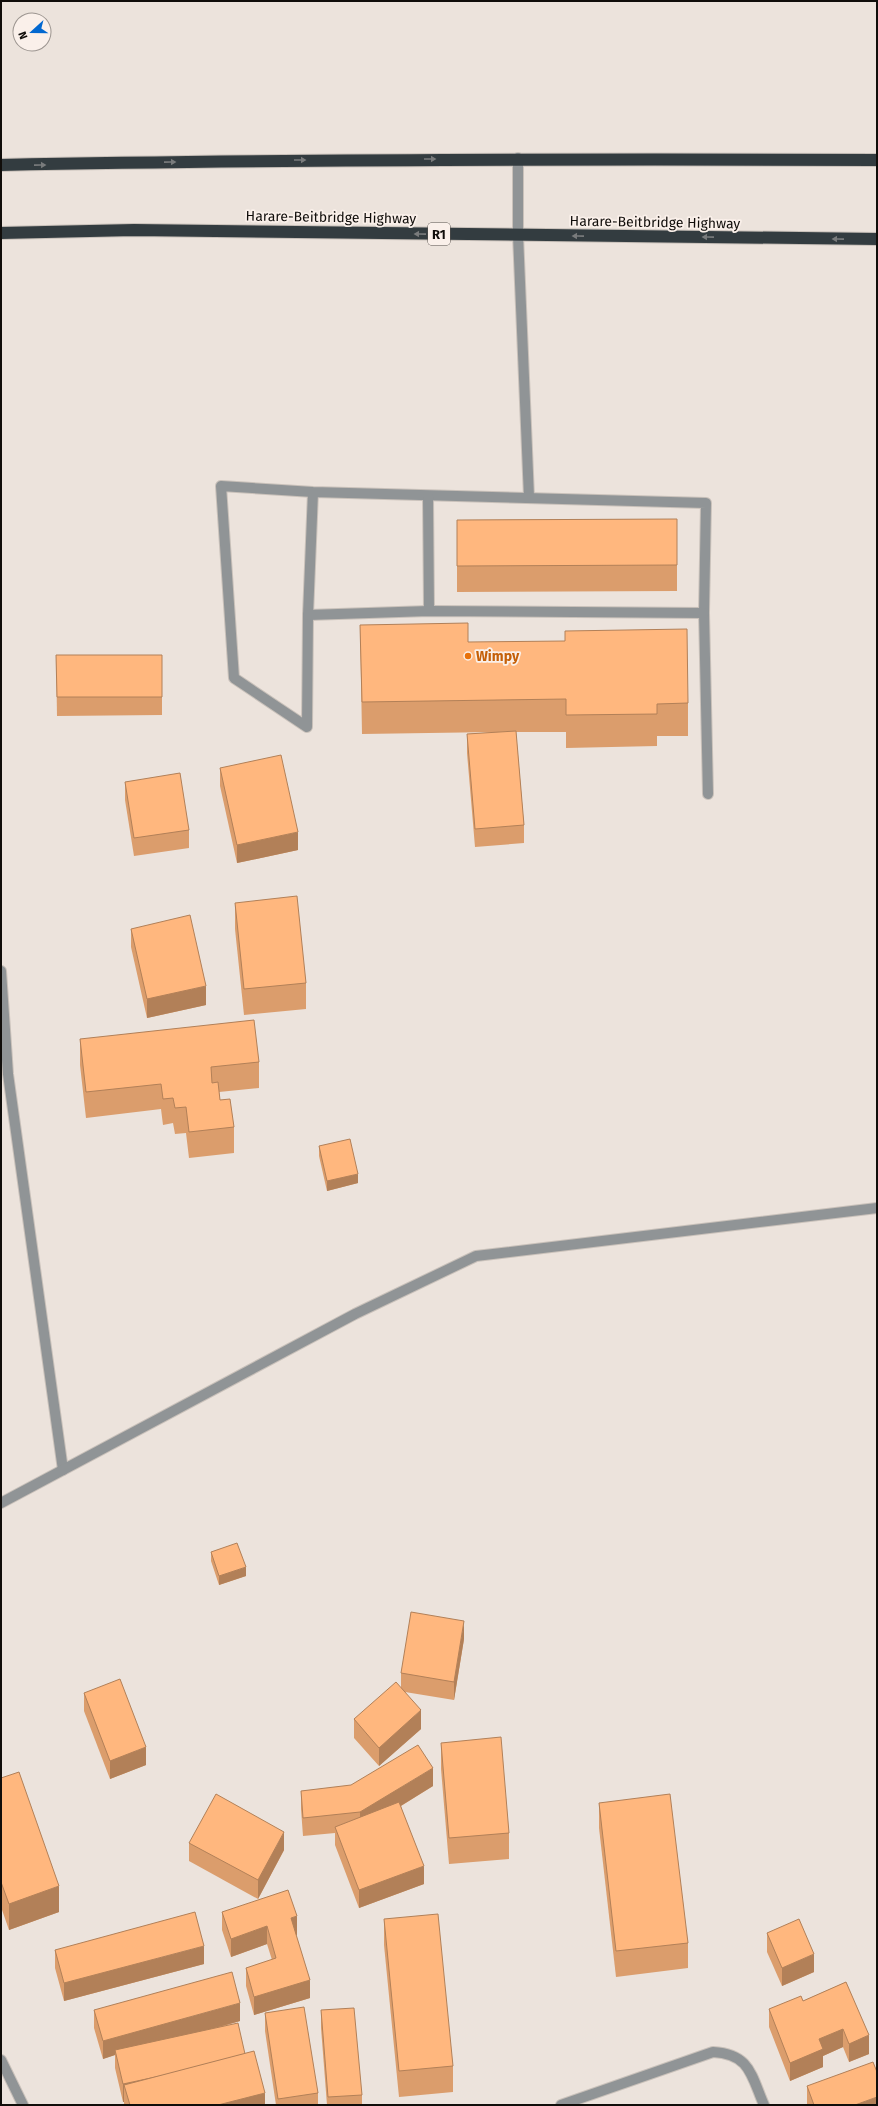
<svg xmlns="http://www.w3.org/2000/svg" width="878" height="2106" font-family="'Fira Sans',sans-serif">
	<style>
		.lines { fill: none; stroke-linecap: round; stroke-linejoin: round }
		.minor-casing { stroke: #c9c1ba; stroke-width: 12 }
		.highway-casing { stroke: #c9c1ba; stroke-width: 14 }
		.minor { stroke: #909496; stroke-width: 10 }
		.highway { stroke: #333c40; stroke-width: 12 }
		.wall { fill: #db9d6c }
		.shaded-wall { fill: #b28058 }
		.building { fill: #ffb77e; stroke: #b28058 }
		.oneway { fill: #797b7c }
		.food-dot { fill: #e8710a; stroke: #faf0ea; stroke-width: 1.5 }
		.labels { text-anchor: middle; stroke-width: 3.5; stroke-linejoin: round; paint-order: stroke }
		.shield { fill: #faf0ea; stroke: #56514d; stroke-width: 1 }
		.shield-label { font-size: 13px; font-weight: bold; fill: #100d0a }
		.street-label { font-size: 14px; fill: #100d0a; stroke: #faf0ea }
		.food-label { font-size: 14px; font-weight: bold; fill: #c56008; stroke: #faf0ea; text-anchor: start }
	</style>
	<rect width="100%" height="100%" fill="#ece3dc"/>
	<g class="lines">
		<defs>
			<g id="minor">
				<polyline points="518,158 518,235 529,497"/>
				<polyline points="313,492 308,615 307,727 234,678 221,486 313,492 706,503 704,613 708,794"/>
				<polyline points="428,496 429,611"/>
				<polyline points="308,615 429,611 704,613"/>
				<polyline points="1,971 8,1074 63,1470"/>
				<polyline points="1,1503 355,1314 476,1256 877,1208"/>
				<polyline points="1,2060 23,2105"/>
				<path d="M 561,2105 L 713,2052 C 750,2054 751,2075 764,2105"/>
			</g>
			<g id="highway">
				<path d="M 1,165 C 293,159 585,159 877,160"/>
				<polyline points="1,233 134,230 877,239"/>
			</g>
		</defs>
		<!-- minor casing -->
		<use href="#minor" class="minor-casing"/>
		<!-- highway casing -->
		<use href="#highway" class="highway-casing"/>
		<!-- minor -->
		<use href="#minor" class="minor"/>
		<!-- highway -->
		<use href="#highway" class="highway"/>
	</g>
	<!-- wall -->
	<g class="wall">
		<polygon points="677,519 677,591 457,592 457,520"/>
		<polygon points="360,625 468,642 688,703 688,736 657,736 657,746 566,748 566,732 516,732 524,825 524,843 475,847 467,753 467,734 495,732 362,734"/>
		<polygon points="56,655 162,655 162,715 57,716"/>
		<polygon points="220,768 298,850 237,863 220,786"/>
		<polygon points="125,782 189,830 189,848 134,856 125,800"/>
		<polygon points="235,903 306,983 306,1009 244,1015 235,929"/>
		<polygon points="131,929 206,1005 147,1018 131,947"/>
		<polygon points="80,1039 259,1062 259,1088 219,1092 220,1100 234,1127 234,1153 189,1158 186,1133 175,1134 173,1123 163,1125 161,1109 86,1118 80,1065"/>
		<polygon points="319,1146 358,1183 327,1191 319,1156"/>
		<polygon points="211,1552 246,1576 219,1585 211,1561"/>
		<polygon points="464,1639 454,1700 405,1692 421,1729 379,1766 354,1738 354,1719 401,1688 401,1673"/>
		<polygon points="84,1693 146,1765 110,1779 84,1711"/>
		<polygon points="441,1743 509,1833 509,1859 449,1864 441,1769"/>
		<polygon points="1,1778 59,1912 9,1930 1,1907"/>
		<polygon points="433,1786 401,1806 424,1884 359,1908 335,1845 335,1833 303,1836 301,1809 301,1791"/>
		<polygon points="599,1803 688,1943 688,1968 616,1977 599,1828"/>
		<polygon points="189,1843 284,1850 258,1899 189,1861"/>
		<polygon points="222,1912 297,1935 296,1935 310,1998 254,2015 246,1986 246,1968 272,1960 267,1944 231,1957 222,1930"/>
		<polygon points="384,1919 453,2066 453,2092 399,2097 384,1945"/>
		<polygon points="767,1933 814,1972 782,1986 767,1952"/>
		<polygon points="55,1950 204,1964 64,2001 55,1968"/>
		<polygon points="846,1982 869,2054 849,2062 843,2047 823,2056 823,2067 790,2081 769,2027 769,2009 803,2001"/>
		<polygon points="94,2010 240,2021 224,2026 245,2054 265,2105 124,2105 124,2102 123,2102 115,2068 115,2055 103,2059 94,2028"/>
		<polygon points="321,2010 362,2095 362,2105 327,2105 321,2028"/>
		<polygon points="265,2013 318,2093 318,2105 276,2105 265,2031"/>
		<polygon points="807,2086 877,2105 807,2105"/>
	</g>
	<!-- shaded-wall -->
	<g class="shaded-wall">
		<polygon points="298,832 298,850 237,863 237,845"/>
		<polygon points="206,986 206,1005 147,1018 147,999"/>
		<polygon points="358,1174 358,1183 327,1191 327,1181"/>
		<polygon points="246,1567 246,1576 219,1585 219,1576"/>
		<polygon points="464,1621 464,1639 454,1700 454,1682"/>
		<polygon points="421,1710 421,1729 379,1766 379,1748"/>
		<polygon points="146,1747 146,1765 110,1779 110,1761"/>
		<polygon points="433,1768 433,1786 360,1831 360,1812"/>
		<polygon points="284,1832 284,1850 258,1899 258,1880"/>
		<polygon points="424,1866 424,1884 359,1908 359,1890"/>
		<polygon points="59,1886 59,1912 9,1930 9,1904"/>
		<polygon points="297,1916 297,1935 291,1936 291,1918"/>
		<polygon points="267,1926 267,1944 231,1957 231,1939"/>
		<polygon points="204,1946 204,1964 64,2001 64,1983"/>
		<polygon points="814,1954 814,1972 782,1986 782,1968"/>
		<polygon points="310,1980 310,1998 254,2015 254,1997"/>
		<polygon points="240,2003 240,2021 116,2055 115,2050 115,2055 103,2059 103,2041"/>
		<polygon points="843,2029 843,2047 823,2056 823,2067 790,2081 790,2063 819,2039"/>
		<polygon points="869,2035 869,2054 849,2062 849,2044"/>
		<polygon points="245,2057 124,2085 124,2102 123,2102 123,2084"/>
		<polygon points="265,2093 265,2105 218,2105"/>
		<polygon points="877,2097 877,2105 855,2105"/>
	</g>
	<!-- building -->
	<g class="building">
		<polygon points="677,519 677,565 457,566 457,520"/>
		<polygon points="468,623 468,642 565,641 565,631 687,629 688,703 657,704 657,714 566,715 566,699 362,702 360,625"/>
		<polygon points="56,655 162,655 162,697 57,697"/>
		<polygon points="516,731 524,825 475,829 467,734"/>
		<polygon points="281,755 298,832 237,845 220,768"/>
		<polygon points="180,773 189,830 134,838 125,782"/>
		<polygon points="297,896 306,983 244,989 235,903"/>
		<polygon points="190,915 206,986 147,999 131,929"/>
		<polygon points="254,1020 259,1062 211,1067 212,1083 218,1082 220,1100 230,1099 234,1127 189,1132 186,1107 175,1108 173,1098 163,1099 161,1084 86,1092 80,1039"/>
		<polygon points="350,1139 358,1174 327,1181 319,1146"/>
		<polygon points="237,1543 246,1567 219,1576 211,1552"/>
		<polygon points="411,1612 464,1621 454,1682 401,1673"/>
		<polygon points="120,1679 146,1747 110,1761 84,1693"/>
		<polygon points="396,1682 421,1710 379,1748 354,1719"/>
		<polygon points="501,1737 509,1833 449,1838 441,1743"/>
		<polygon points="418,1745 433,1768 360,1812 303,1818 301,1791 351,1785"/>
		<polygon points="19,1772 59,1886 9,1904 1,1882 1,1778"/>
		<polygon points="216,1794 284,1832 258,1880 189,1843"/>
		<polygon points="670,1794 688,1943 616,1951 599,1803"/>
		<polygon points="399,1802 424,1866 359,1890 335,1827"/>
		<polygon points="288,1890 297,1916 291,1918 310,1980 254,1997 246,1968 276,1958 267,1926 231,1939 222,1912"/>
		<polygon points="195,1912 204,1946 64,1983 55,1950"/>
		<polygon points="438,1914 453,2066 399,2071 384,1919"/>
		<polygon points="799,1919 814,1954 782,1968 767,1933"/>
		<polygon points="232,1972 240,2003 103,2041 94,2010"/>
		<polygon points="846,1982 869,2035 849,2044 843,2029 819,2039 823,2049 790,2063 769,2009 801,1996 803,2001"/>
		<polygon points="304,2007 318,2093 278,2099 265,2013"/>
		<polygon points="354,2008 362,2095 328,2097 321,2010"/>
		<polygon points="238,2023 245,2054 165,2075 123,2084 115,2050"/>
		<polygon points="254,2051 265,2093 218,2105 130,2105 124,2085"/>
		<polygon points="873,2062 877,2072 877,2097 855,2105 814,2105 807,2086"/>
	</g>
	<!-- one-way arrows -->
	<defs><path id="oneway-solid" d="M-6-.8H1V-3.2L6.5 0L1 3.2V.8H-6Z"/></defs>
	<g class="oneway">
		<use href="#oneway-solid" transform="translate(430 159)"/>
		<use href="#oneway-solid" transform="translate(300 160)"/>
		<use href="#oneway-solid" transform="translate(170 162) rotate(-1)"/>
		<use href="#oneway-solid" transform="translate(40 165) rotate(-1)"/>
		<use href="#oneway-solid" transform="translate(420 234) rotate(-179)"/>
		<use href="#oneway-solid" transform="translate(578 236) rotate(-179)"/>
		<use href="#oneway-solid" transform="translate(708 237) rotate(-179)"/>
		<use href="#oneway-solid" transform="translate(838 239) rotate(-179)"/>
	</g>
	<!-- markers -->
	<circle class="food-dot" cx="468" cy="656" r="4"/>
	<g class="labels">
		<!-- shield labels -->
		<rect class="shield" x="428" y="223" width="22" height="22" rx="3"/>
		<g class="shield-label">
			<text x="439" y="239">R1</text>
		</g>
		<!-- street labels -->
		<g class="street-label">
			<text transform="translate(331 217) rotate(1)" y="5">Harare-Beitbridge Highway</text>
			<text transform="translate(655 222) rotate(1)" y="5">Harare-Beitbridge Highway</text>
		</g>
		<!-- food labels -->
		<g class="food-label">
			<text x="476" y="661">Wimpy</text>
		</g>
	</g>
	<!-- border -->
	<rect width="878" height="2106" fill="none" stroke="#100d0a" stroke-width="4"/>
	<!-- north arrow -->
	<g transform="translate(32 32) rotate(249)"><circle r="19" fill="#faf0ea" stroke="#9c9590"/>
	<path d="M0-3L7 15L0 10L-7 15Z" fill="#0268d0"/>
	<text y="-6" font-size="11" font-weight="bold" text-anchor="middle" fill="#100d0a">N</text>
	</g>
</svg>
